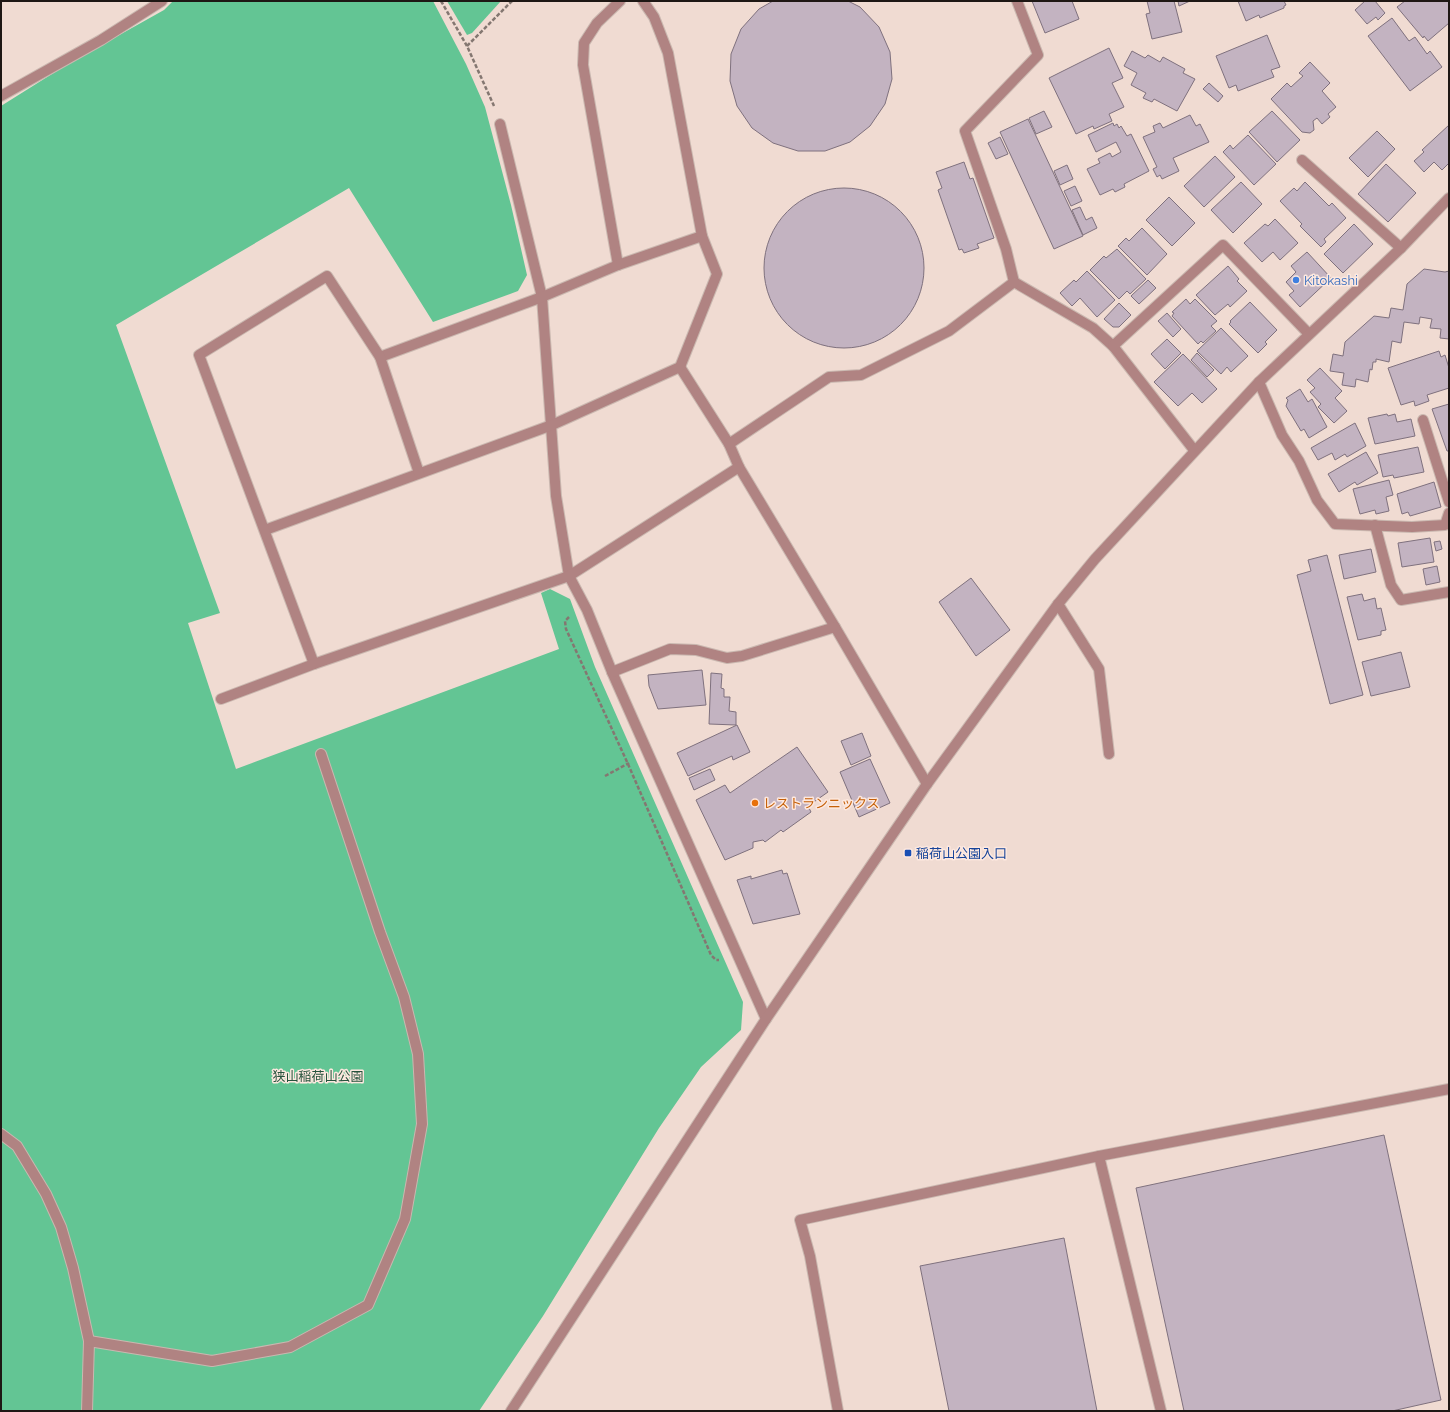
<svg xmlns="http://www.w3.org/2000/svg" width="1450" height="1412" font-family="Raleway,'Noto Sans JP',sans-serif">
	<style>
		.green { fill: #63c594 }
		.building { fill: #c3b3c1; stroke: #7f717e }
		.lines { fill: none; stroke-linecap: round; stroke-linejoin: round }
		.minor-casing { stroke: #cab8b0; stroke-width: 12 }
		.path { stroke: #847771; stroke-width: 2.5; stroke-dasharray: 4 2; stroke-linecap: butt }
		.minor { stroke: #b08382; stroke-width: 10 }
		.shop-dot { fill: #3f7fe0; stroke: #fde8df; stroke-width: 1.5 }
		.food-dot { fill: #e8710a; stroke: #fde8df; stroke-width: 1.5 }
		.transit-dot { fill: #1a4fb4; stroke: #fde8df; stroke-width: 1.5 }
		.labels { text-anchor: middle; stroke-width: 3; stroke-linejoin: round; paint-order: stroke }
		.shop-label { font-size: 13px; fill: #366cbe; stroke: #fde8df; text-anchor: start }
		.food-label { font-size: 13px; fill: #c56008; stroke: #fde8df; text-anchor: start }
		.transit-label { font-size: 13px; fill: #164399; stroke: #fde8df; text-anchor: start }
		.park-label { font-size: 13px; fill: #26523c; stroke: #fde8df }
	</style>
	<rect width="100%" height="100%" fill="#f0dbd2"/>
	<!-- green -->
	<g class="green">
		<polygon points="173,1 433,1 466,64 485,107 511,205 527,275 518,291 433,322 349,188 116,325 220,613 188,623 236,769 559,649 541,593 550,589 570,599 595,667 743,1002 741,1030 701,1067 659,1128 543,1316 479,1411 1,1411 1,106 71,62 164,10"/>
		<polygon points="447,1 501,1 472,33 467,35"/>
	</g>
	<!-- building -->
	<g class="building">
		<polygon points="773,1 848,1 860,7 879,27 890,52 892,79 885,104 870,126 850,142 825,151 798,151 773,143 752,128 737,106 730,81 731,54 741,29 759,9"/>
		<polygon points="1032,1 1072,1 1079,19 1045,33"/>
		<polygon points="1147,1 1174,1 1182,32 1152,39 1146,14 1150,13"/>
		<polygon points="1178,1 1190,1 1179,6"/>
		<polygon points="1238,1 1284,1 1286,5 1284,6 1284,8 1260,18 1259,15 1246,21"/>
		<polygon points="1365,1 1375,1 1385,13 1378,20 1376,17 1367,24 1355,10"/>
		<polygon points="1405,1 1449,1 1449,23 1428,41 1424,36 1423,38 1397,7"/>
		<polygon points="1392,18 1409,41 1415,37 1427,54 1430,51 1442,67 1410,91 1368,36"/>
		<polygon points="1267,35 1280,67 1271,70 1274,77 1238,91 1236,85 1229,88 1216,56"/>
		<polygon points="1109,48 1123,78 1112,83 1124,107 1109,114 1112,121 1094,129 1093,126 1076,134 1049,78"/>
		<polygon points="1132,51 1145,58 1148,55 1160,62 1163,57 1185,69 1183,73 1195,79 1177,111 1154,99 1152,102 1143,98 1146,93 1131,85 1137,73 1124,66"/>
		<polygon points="1310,62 1330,83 1322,91 1336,107 1328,114 1330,117 1322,124 1317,118 1313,121 1314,130 1310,133 1302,132 1271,99 1287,83 1291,87 1303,76 1299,73"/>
		<polygon points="1209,83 1223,96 1218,102 1203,89"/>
		<polygon points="1044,111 1052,127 1036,134 1029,118"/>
		<polygon points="1272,111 1300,140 1277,162 1249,132"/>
		<polygon points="1190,115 1196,126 1200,124 1209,142 1173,158 1179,171 1162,179 1160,175 1157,177 1153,169 1157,167 1143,137 1155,132 1153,126 1160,123 1163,128"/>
		<polygon points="1028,119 1083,236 1054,249 1000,132"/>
		<polygon points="1113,123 1114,126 1117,124 1119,128 1121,126 1127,136 1131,134 1149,171 1124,184 1125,187 1115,192 1113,189 1100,195 1087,169 1100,163 1098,159 1110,153 1112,157 1121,152 1116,142 1096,152 1088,135"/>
		<polygon points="1449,125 1449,163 1442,170 1434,162 1424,172 1414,161 1424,152 1422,150"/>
		<polygon points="1377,131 1395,149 1368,177 1349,158"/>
		<polygon points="1248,135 1276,164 1254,185 1223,152 1230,145 1233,149"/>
		<polygon points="1000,137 1008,154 996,159 988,143"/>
		<polygon points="1215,156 1235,177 1204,207 1184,186"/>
		<polygon points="964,162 970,179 973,178 994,238 977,244 979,248 964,253 962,249 959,250 938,190 942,188 936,172"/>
		<polygon points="1386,164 1416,193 1388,222 1358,194"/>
		<polygon points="1067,165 1073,179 1060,185 1054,171"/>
		<polygon points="1241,182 1262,204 1233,233 1211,210"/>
		<polygon points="1305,182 1329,206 1332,203 1346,218 1324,239 1326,242 1321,247 1300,226 1302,224 1280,201 1294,188 1297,191"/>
		<polygon points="1075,186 1082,201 1071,206 1064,191"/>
		<circle cx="844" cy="268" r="80"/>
		<polygon points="1169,197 1195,223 1172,246 1146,220"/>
		<polygon points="1080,207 1086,220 1092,217 1097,228 1083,235 1072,210"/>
		<polygon points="1275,219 1298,243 1280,260 1273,252 1262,262 1244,243 1265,224 1268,226"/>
		<polygon points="1354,224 1373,244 1343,273 1324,254"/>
		<polygon points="1142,228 1167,254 1147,275 1118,246 1126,238 1129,241"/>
		<polygon points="1117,249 1146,279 1130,294 1127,291 1119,299 1090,270 1104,256 1106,258"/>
		<polygon points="1307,252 1331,278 1300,307 1289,295 1294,291 1286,282 1296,272 1291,266"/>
		<polygon points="1228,266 1239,279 1237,281 1247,291 1230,307 1228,304 1215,315 1196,295"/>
		<polygon points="1424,269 1445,272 1449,271 1449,339 1440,338 1441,329 1430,328 1432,319 1420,317 1419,324 1404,322 1401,343 1392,341 1389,362 1376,359 1376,362 1373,362 1372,370 1370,369 1368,382 1356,379 1355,387 1342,385 1344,373 1330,371 1333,354 1343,356 1345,342 1374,316 1389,318 1391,308 1403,310 1407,284"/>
		<polygon points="1087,271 1115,300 1097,317 1080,298 1072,306 1060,293 1074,280 1076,282"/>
		<polygon points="1148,280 1156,288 1139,304 1131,296"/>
		<polygon points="1186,299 1190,304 1195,299 1217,321 1211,326 1216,331 1203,343 1201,341 1198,344 1172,316 1174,313 1172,312"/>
		<polygon points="1250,302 1277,330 1265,342 1267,344 1258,353 1229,324 1231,322 1230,321"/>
		<polygon points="1119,303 1131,315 1119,327 1113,327 1104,319"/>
		<polygon points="1167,313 1181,329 1173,337 1158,321"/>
		<polygon points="1221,328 1248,356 1231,372 1227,367 1221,374 1197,351"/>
		<polygon points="1167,339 1181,353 1165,369 1151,354"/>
		<polygon points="1439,351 1441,357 1445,355 1449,368 1449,388 1427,395 1429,401 1415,406 1414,401 1401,405 1388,368"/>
		<polygon points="1197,353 1214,370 1207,377 1191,360"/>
		<polygon points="1183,354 1217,389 1202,403 1192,393 1178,406 1154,382"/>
		<polygon points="1320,368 1342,391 1335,398 1347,411 1334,423 1318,407 1321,404 1310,392 1315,388 1307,380"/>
		<polygon points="1300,389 1308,402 1312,399 1327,427 1309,438 1304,429 1301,431 1286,406 1288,400 1286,398"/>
		<polygon points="1449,404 1449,451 1447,451 1432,409"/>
		<polygon points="1387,414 1388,416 1395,414 1397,422 1411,419 1415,436 1375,444 1368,418"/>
		<polygon points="1355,423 1366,446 1347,457 1345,454 1335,460 1332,453 1318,460 1311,448"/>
		<polygon points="1418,447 1424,472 1394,478 1393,475 1383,477 1378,455"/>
		<polygon points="1366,452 1378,473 1357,485 1355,482 1339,492 1328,474"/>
		<polygon points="1389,480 1393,495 1386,497 1389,511 1376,514 1375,510 1360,514 1353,489"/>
		<polygon points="1434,482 1441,507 1410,516 1408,512 1402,514 1397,494"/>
		<polygon points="1430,538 1434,562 1402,567 1398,543"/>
		<polygon points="1440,541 1442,549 1436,551 1434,542"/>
		<polygon points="1371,549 1376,572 1344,579 1339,555"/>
		<polygon points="1327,555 1363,695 1330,704 1297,575 1311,571 1308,560"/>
		<polygon points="1437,566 1440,582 1426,585 1423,569"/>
		<polygon points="971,578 1010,630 976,656 939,602"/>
		<polygon points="1362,594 1364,601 1375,598 1377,609 1381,608 1386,630 1381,631 1381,635 1358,640 1347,597"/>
		<polygon points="1401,652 1410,687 1371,696 1362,662"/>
		<polygon points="702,670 706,705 658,709 649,686 648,675"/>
		<polygon points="711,673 722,674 721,688 724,689 724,697 730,697 729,711 736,712 736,725 709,724"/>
		<polygon points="737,725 750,752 733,760 732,756 688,776 677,753"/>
		<polygon points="862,733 871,756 851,765 841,741"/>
		<polygon points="797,747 828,792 808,806 811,812 783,832 781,830 765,842 763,840 753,842 753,848 725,860 696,800 725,785 730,793"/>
		<polygon points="870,759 890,803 859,817 840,772"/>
		<polygon points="710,769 715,780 694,790 689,778"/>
		<polygon points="782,870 783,874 787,873 800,914 753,924 737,880 751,876 751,879"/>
		<polygon points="1384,1135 1441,1400 1392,1411 1184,1411 1136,1188"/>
		<polygon points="1064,1238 1097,1411 949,1411 920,1266"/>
	</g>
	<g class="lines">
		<defs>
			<g id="minor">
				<polyline points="1,96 101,40 162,1"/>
				<polyline points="500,124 542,297 556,496 569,576 587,610 612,672 766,1019"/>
				<polyline points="1302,160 1401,248"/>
				<polyline points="618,265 583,65 584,43 597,23 620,1"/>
				<polyline points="1014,282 1093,328 1113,346 1194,450"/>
				<polyline points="1113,346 1223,245 1308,333"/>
				<polyline points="380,357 542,297 618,265 702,236"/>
				<polyline points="680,367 729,444 739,467 835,627 927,784"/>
				<polyline points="1259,382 1282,435 1299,461 1317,500 1335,524 1412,527 1445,525 1449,513"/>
				<polyline points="1423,420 1449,502"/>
				<polyline points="729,444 829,377 861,375 949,331 1014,282 1006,249 965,131 1038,55 1017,1"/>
				<polyline points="1375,525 1391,585 1401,600 1449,592"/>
				<polyline points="265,530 552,425 680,367 717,274 702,236 668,53 654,17 643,1"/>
				<polyline points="1058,604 1099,669 1109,754"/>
				<polyline points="314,664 199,355 327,276 380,357 419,473"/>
				<polyline points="612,672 670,649 696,650 727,658 742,656 835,627"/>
				<polyline points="221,699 314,664 569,576 739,467"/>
				<polyline points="1,1134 17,1146 46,1194 61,1227 73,1268 89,1341 87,1411"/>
				<polyline points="1099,1156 1161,1411"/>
				<polyline points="89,1341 212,1361 290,1347 368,1305 405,1219 422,1124 418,1054 404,997 380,932 321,754"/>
				<polyline points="511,1411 766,1019 927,784 1058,604 1095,559 1259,382 1401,248 1449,198"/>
				<polyline points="838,1411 810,1256 800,1220 1099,1156 1449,1089"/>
			</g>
		</defs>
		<!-- minor casing -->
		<use href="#minor" class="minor-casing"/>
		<!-- path -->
		<g class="path">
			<polyline points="441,1 467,46 494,106"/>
			<polyline points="467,46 512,1"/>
			<polyline points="569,617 565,621 566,629 628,764 711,955 716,960 719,960"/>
			<polyline points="605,776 629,763"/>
		</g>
		<!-- minor -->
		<use href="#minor" class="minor"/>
	</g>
	<!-- markers -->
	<circle class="shop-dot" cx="1296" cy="280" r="4"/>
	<circle class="food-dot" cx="755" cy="803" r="4"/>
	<rect class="transit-dot" x="904" y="849" width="8" height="8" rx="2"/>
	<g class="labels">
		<!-- shop labels -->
		<g class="shop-label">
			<text x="1304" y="285">Kitokashi</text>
		</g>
		<!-- food labels -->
		<g class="food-label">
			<text x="763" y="808">レストランニックス</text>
		</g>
		<!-- transit labels -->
		<g class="transit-label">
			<text x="916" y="858">稲荷山公園入口</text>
		</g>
		<!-- park labels -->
		<g class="park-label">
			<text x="318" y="1081">狭山稲荷山公園</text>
		</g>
	</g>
	<!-- border -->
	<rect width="1450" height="1412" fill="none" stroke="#1e1714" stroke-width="4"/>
</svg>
